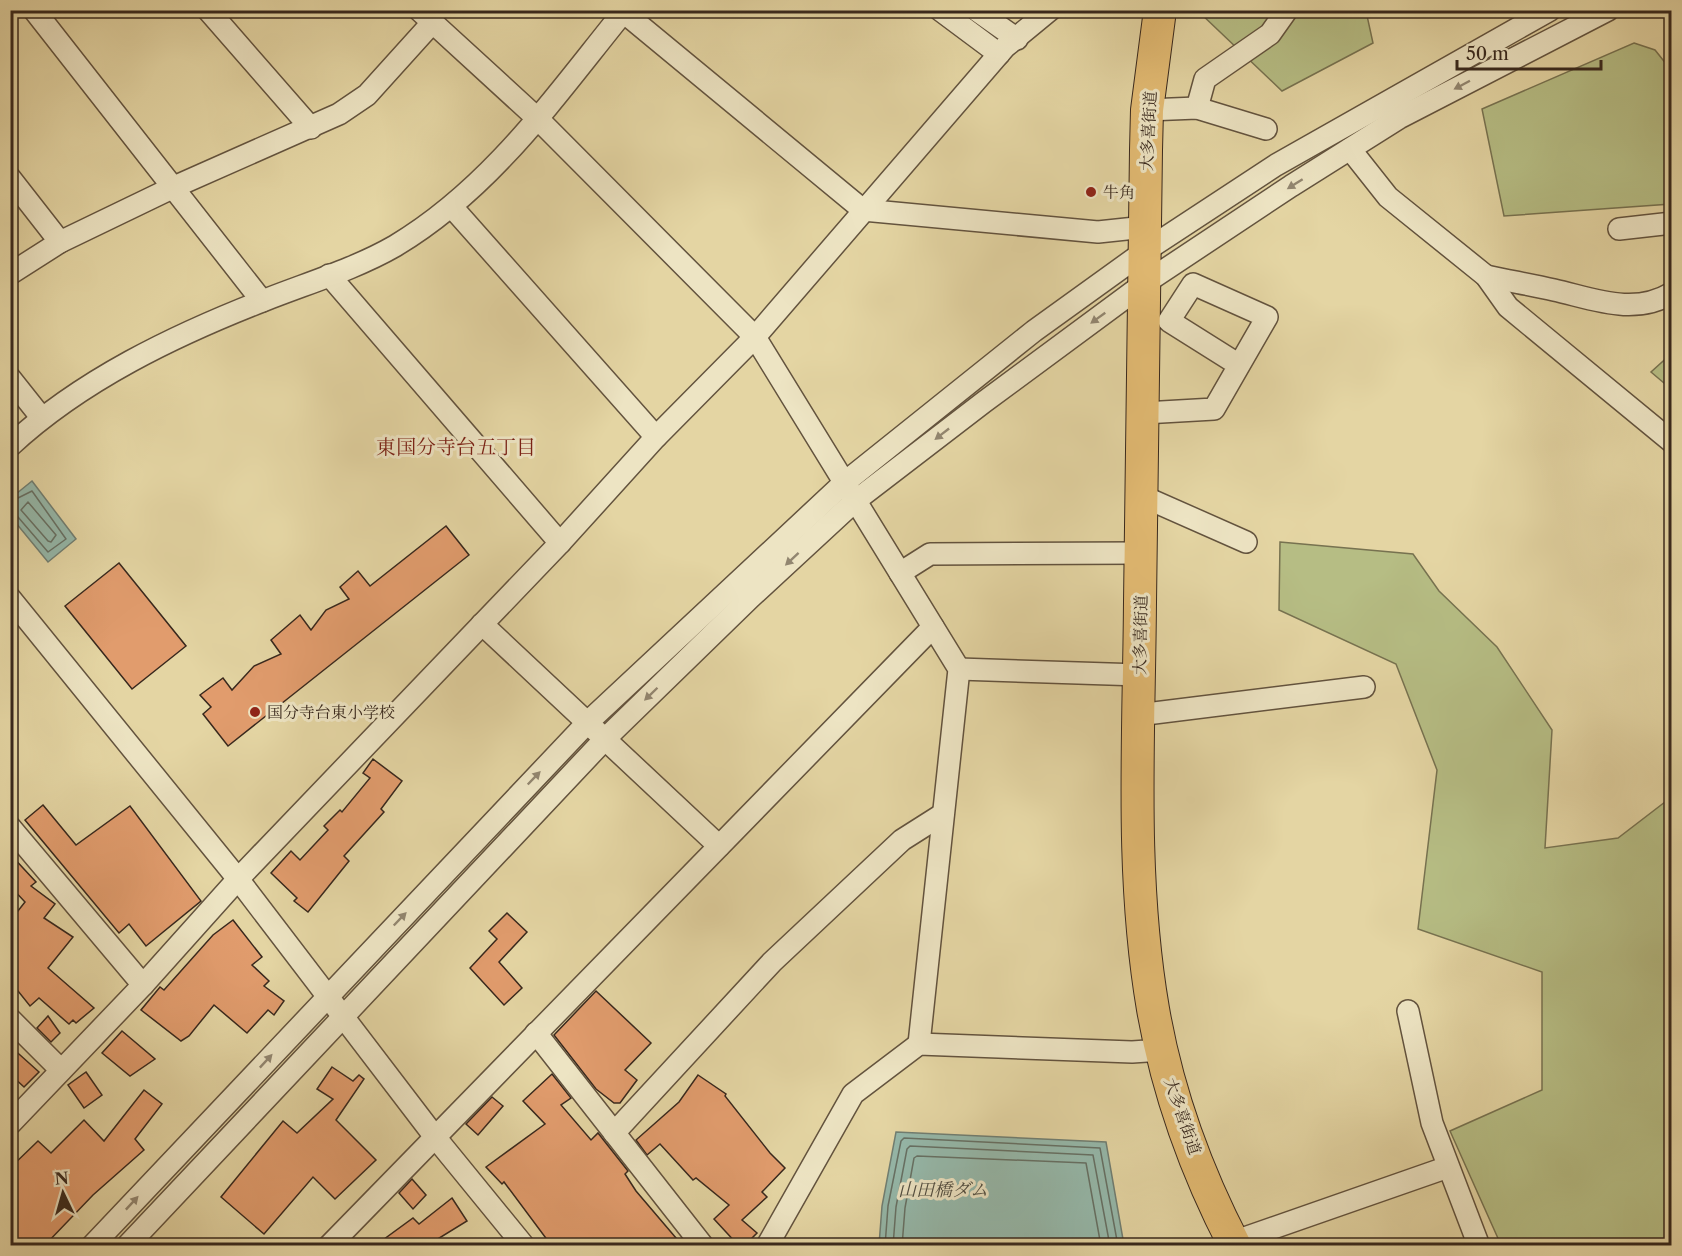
<svg xmlns="http://www.w3.org/2000/svg" width="1682" height="1256" font-family="'Libre Caslon Text','Noto Serif JP',serif">
	<style>
		.green { fill: #b6bd84; stroke: #777250; stroke-width: 1.5 }
		.water { fill: #95b8aa; stroke: #707e72; stroke-width: 1.5 }
		.lines { fill: none; stroke-linecap: round; stroke-linejoin: round }
		.shore { stroke: #667064; stroke-width: 1.5 }
		.building { fill: #e19c6d; stroke: #38281d; stroke-width: 1.5 }
		.minor-casing { stroke: #63533e; stroke-width: 24 }
		.highway-casing { stroke: #38281d; stroke-width: 34 }
		.minor { stroke: #ede4c3; stroke-width: 21 }
		.highway { stroke: #e2ba72; stroke-width: 32 }
		.oneway { fill: #928670 }
		.poi-dot { fill: #8f2418; stroke: #ede4c3; stroke-width: 2 }
		.labels { text-anchor: middle; stroke-width: 6; stroke-linejoin: round; paint-order: stroke }
		.street-label { font-size: 16px; fill: #38281d; stroke: #ede4c3 }
		.poi-label { font-size: 16px; fill: #38281d; stroke: #ede4c3; text-anchor: start }
		.water-label { font-size: 18px; font-style: italic; fill: #4f4c40; stroke: #ede4c3 }
		.quarter-label { font-size: 20px; fill: #7a1f14; stroke: #ede4c3 }
	</style>
	<rect width="100%" height="100%" fill="#e4d5a3"/>
	<filter id="stains"><feTurbulence type="fractalNoise" baseFrequency=".00333" numOctaves="4"/><feColorMatrix values="0 0 0 0 .2 0 0 0 0 .09 0 0 0 0 .02 0 0 0 .5 -.17"/></filter>
	<radialGradient id="worn" r=".72"><stop offset=".6" stop-color="#630" stop-opacity="0"/><stop offset="1" stop-color="#630" stop-opacity=".3"/></radialGradient>
	<!-- green -->
	<g class="green">
		<polygon points="1198,11 1366,11 1373,43 1282,91"/>
		<polygon points="1634,43 1655,50 1671,70 1671,204 1504,216 1482,109"/>
		<polygon points="1671,354 1671,389 1651,372"/>
		<polygon points="1280,542 1413,554 1439,591 1497,647 1552,730 1545,848 1618,838 1665,802 1671,803 1671,1245 1501,1245 1450,1131 1542,1090 1542,972 1418,929 1437,770 1396,664 1279,610"/>
	</g>
	<!-- water -->
	<g class="water">
		<polygon points="32,481 76,539 48,562 11,517 11,498"/>
		<polygon points="896,1132 1106,1142 1124,1245 879,1245 882,1206"/>
	</g>
	<g class="lines">
		<!-- shore -->
		<g class="shore">
			<polyline points="10,502 32,491 66,539 48,552 18,517 10,514"/>
			<polygon points="28,502 56,535 51,542 48,541 21,510"/>
			<polyline points="885,1246 888,1206 901,1141 904,1138 1100,1148 1118,1246"/>
			<polyline points="893,1246 896,1207 907,1149 910,1146 1093,1155 1110,1246"/>
			<polyline points="902,1246 905,1208 914,1158 917,1156 1086,1163 1101,1246"/>
		</g>
	</g>
	<!-- building -->
	<g class="building">
		<polygon points="446,526 469,555 228,746 203,714 211,707 200,695 223,678 232,690 254,666 281,654 271,640 300,615 311,630 326,610 349,599 340,587 358,571 370,586"/>
		<polygon points="119,563 186,646 132,689 65,606"/>
		<polygon points="373,759 402,781 381,809 384,812 344,856 349,861 308,912 294,901 297,898 271,873 291,851 300,860 328,830 324,826 340,810 342,812 370,778 363,773"/>
		<polygon points="43,805 76,845 130,806 201,901 146,946 129,924 119,933 25,820"/>
		<polygon points="10,854 36,882 31,886 55,904 44,918 73,937 48,968 94,1008 76,1023 73,1020 69,1024 39,998 30,1006 10,981 10,921 25,902 10,886"/>
		<polygon points="507,913 527,932 499,962 522,988 504,1005 470,968 497,939 489,931"/>
		<polygon points="233,920 262,957 252,965 269,981 264,986 284,1001 274,1015 268,1010 247,1033 214,1005 189,1036 181,1041 141,1010 160,987 164,990 213,935"/>
		<polygon points="596,991 651,1043 625,1070 637,1080 620,1103 614,1103 596,1089 554,1035"/>
		<polygon points="48,1016 60,1033 51,1042 37,1028"/>
		<polygon points="122,1031 155,1059 130,1076 102,1053"/>
		<polygon points="10,1046 39,1072 24,1087 10,1074"/>
		<polygon points="332,1067 353,1081 359,1075 364,1079 336,1120 376,1160 335,1199 313,1177 264,1234 221,1197 283,1121 297,1133 333,1099 317,1089"/>
		<polygon points="86,1072 102,1095 84,1108 68,1085"/>
		<polygon points="552,1074 571,1098 561,1105 591,1140 598,1133 628,1171 625,1174 636,1191 682,1245 551,1245 504,1182 502,1184 486,1167 545,1124 523,1101"/>
		<polygon points="698,1075 726,1094 725,1096 770,1153 785,1168 762,1192 767,1197 742,1220 757,1233 745,1245 738,1245 714,1219 729,1205 696,1178 693,1180 660,1144 647,1155 636,1140 679,1102"/>
		<polygon points="144,1090 162,1104 135,1139 144,1150 93,1195 45,1245 10,1245 10,1168 38,1141 51,1153 84,1120 104,1141"/>
		<polygon points="492,1097 503,1106 478,1135 466,1124"/>
		<polygon points="412,1179 426,1195 413,1209 399,1193"/>
		<polygon points="452,1198 467,1221 428,1245 376,1245 413,1218 419,1224"/>
	</g>
	<g class="lines">
		<defs>
			<g id="minor">
				<polyline points="34,10 262,301"/>
				<polyline points="208,10 311,128"/>
				<polyline points="419,10 538,119 755,337 959,669 919,1044"/>
				<polyline points="621,10 863,210 1098,232 1145,227"/>
				<polyline points="940,10 999,54"/>
				<polyline points="976,10 1017,39"/>
				<polyline points="1197,108 1205,79 1270,34 1287,10"/>
				<polyline points="1147,110 1197,108 1266,129"/>
				<polyline points="1350,149 1388,197 1486,276 1508,307 1672,442"/>
				<polyline points="10,178 60,242"/>
				<polyline points="452,207 656,437"/>
				<polyline points="1619,229 1672,223"/>
				<polyline points="10,274 60,242 174,187 339,114 367,95 432,23"/>
				<polyline points="329,275 560,543"/>
				<path d="M 1486,276 C 1509,281 1532,285 1554,290 C 1594,299 1634,316 1672,293"/>
				<polyline points="10,378 41,417"/>
				<polyline points="1144,413 1214,409 1267,317 1193,284 1169,321 1239,365"/>
				<path d="M 10,446 C 81,380 175,335 265,300 C 308,283 355,269 395,246 C 492,188 555,96 625,10"/>
				<polyline points="1142,496 1246,542"/>
				<polyline points="900,573 930,554 1141,553"/>
				<polyline points="10,598 238,879 435,1137 524,1246"/>
				<polyline points="482,624 719,846"/>
				<polyline points="959,669 1140,675"/>
				<polyline points="1138,715 1364,687"/>
				<polyline points="10,827 143,985"/>
				<polyline points="1408,1011 1432,1123 1479,1246"/>
				<polyline points="10,1019 61,1070"/>
				<polyline points="536,1033 703,1246"/>
				<polyline points="10,1124 143,985 238,879 560,543 656,437 755,337 1005,47 1050,10"/>
				<polyline points="614,1133 772,962 902,840 943,814"/>
				<polyline points="1233,1242 1448,1167"/>
				<polyline points="92,1246 588,722 844,483 1034,331 1145,251 1276,165 1550,10"/>
				<polyline points="127,1246 606,738 751,597 855,501 984,402 1145,283 1291,186 1399,118 1608,10"/>
				<polyline points="329,1246 933,627"/>
				<polyline points="767,1246 853,1094 919,1044 1132,1052 1162,1050"/>
			</g>
			<path id="highway" d="M 1160,10 L 1147,110 L 1146,150 C 1144,301 1142,452 1140,602 C 1139,737 1130,875 1153,1009 C 1167,1090 1197,1173 1235,1246"/>
		</defs>
		<!-- minor casing -->
		<use href="#minor" class="minor-casing"/>
		<!-- highway casing -->
		<use href="#highway" class="highway-casing"/>
		<!-- minor -->
		<use href="#minor" class="minor"/>
		<!-- highway -->
		<use href="#highway" class="highway"/>
	</g>
	<!-- one-way arrows -->
	<defs><path id="oneway-solid" d="M-6-.8H1V-3.2L6.5 0L1 3.2V.8H-6Z" transform="scale(1.5)"/></defs>
	<g class="oneway">
		<use href="#oneway-solid" transform="translate(1462 85) rotate(152)"/>
		<use href="#oneway-solid" transform="translate(1295 184) rotate(148)"/>
		<use href="#oneway-solid" transform="translate(1098 318) rotate(144)"/>
		<use href="#oneway-solid" transform="translate(942 434) rotate(142)"/>
		<use href="#oneway-solid" transform="translate(792 559) rotate(137)"/>
		<use href="#oneway-solid" transform="translate(651 694) rotate(136)"/>
		<use href="#oneway-solid" transform="translate(534 778) rotate(-46)"/>
		<use href="#oneway-solid" transform="translate(400 919) rotate(-46)"/>
		<use href="#oneway-solid" transform="translate(266 1061) rotate(-47)"/>
		<use href="#oneway-solid" transform="translate(132 1203) rotate(-47)"/>
	</g>
	<!-- markers -->
	<g class="poi-dot">
		<circle cx="1091" cy="192" r="6"/>
		<circle cx="255" cy="712" r="6"/>
	</g>
	<g class="labels">
		<!-- street labels -->
		<g class="street-label">
			<text transform="translate(1148 131) rotate(-87)" y="6">大多喜街道</text>
			<text transform="translate(1140 635) rotate(-89)" y="6">大多喜街道</text>
			<text transform="translate(1183 1116) rotate(71)" y="6">大多喜街道</text>
		</g>
		<!-- poi labels -->
		<g class="poi-label">
			<text x="1103" y="198">牛角</text>
			<text x="267" y="718">国分寺台東小学校</text>
		</g>
		<!-- water labels -->
		<g class="water-label">
			<text x="943" y="1196">山田橋ダム</text>
		</g>
		<!-- quarter labels -->
		<g class="quarter-label">
			<text x="456" y="454">東国分寺台五丁目</text>
		</g>
	</g>
	<!-- margin -->
	<rect width="1682" height="1256" fill="none" stroke="#e4d5a3" stroke-width="36"/>
	<rect x="12" y="12" width="1658" height="1232" fill="none" stroke="#38281d" stroke-width="3"/>
	<rect x="18" y="18" width="1646" height="1220" fill="none" stroke="#38281d" stroke-width="1.5"/>
	<!-- north arrow -->
	<g transform="translate(63 1193) rotate(355)" stroke="#ede4c3" stroke-width="4.5" paint-order="stroke">
	<path d="M0-4.5L10 22L0 15L-10 22Z" fill="#38281d"/>
	<text y="-9" font-size="16" font-weight="bold" text-anchor="middle" fill="#38281d">N</text>
	</g>
	<!-- scale -->
	<path d="M1457 60v9h144v-9" fill="none" stroke="#38281d" stroke-width="3"/>
	<text x="1466" y="60" font-size="18" fill="#38281d" stroke="#ede4c3" stroke-width="4.5" paint-order="stroke">50 m</text>
	<rect width="100%" height="100%" filter="url(#stains)"/>
	<rect width="100%" height="100%" fill="url(#worn)"/>
</svg>
